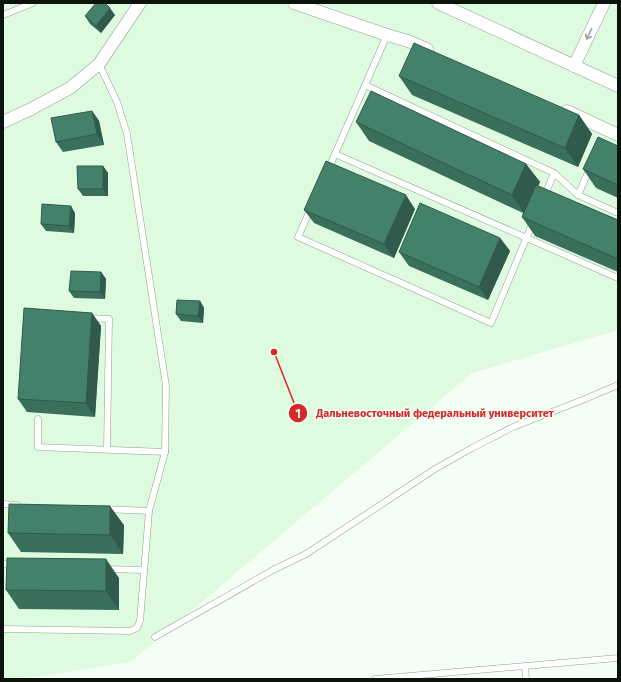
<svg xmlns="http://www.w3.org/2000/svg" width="621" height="682" font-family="'Fira Sans',sans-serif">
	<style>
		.built { fill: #dffbdf }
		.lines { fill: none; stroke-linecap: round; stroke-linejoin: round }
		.service-casing { stroke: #8da28d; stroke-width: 7 }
		.minor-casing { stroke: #8da28d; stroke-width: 13 }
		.service { stroke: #fff; stroke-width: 6 }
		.minor { stroke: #fff; stroke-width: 12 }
		.wall { fill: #3a6f5c }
		.shaded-wall { fill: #305a4b }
		.building { fill: #44816b; stroke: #305a4b }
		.oneway { stroke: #9ea19e }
		.leader { fill: none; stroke: #d62828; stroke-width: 1.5 }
		.callout-dot { fill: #d62828; stroke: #f5fef5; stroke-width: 1.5 }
		.mark-label { font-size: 12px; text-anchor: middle; font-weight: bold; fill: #fff }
		.callout-label { font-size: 11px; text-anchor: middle; font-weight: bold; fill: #d62828; stroke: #f5fef5; stroke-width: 3.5; stroke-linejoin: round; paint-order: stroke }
	</style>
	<rect width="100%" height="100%" fill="#f5fef5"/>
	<!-- built -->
	<polygon class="built" points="3,3 618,3 618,330 472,373 131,662 21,679 3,679"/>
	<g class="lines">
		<defs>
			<g id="service">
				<polyline points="3,15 33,3"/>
				<polyline points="365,85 554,173 578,195 618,213"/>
				<polyline points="335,154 618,278"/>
				<polyline points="328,170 387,35"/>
				<polyline points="578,195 590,168"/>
				<polyline points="544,197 554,173"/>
				<polyline points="311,208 298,237 491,323 533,222"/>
				<polyline points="89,318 109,319 107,449"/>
				<polyline points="38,419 38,447 165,452"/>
				<polyline points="3,504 17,505"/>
				<polyline points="104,509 149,511"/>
				<polyline points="3,564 14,565"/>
				<polyline points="105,569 144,570"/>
				<polyline points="3,629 130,631 137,628 140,621 149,511 165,452 166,386 127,134 117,102 99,64"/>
				<polyline points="155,637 273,570 306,554 435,469 472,448 513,427 580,401 618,385"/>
				<polyline points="525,666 526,679"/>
				<polyline points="375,679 618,658"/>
			</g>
			<g id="minor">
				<polyline points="294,3 387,35 408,41 427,49"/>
				<polyline points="438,3 618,86"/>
				<polyline points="574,66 604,3"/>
				<polyline points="567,111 618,135"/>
				<polyline points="3,122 31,109 70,88 99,64 140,3"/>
			</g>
		</defs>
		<!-- service casing -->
		<use href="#service" class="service-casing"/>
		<!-- minor casing -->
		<use href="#minor" class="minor-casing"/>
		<!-- service -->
		<use href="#service" class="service"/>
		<!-- minor -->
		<use href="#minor" class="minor"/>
	</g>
	<!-- wall -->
	<g class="wall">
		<polygon points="115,15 101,33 90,24 85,16"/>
		<polygon points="399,76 579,115 592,134 578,167 412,95"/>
		<polygon points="92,111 99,121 104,145 63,152 56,142"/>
		<polygon points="356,122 526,164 540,182 538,186 618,220 618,272 535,236 522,217 523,213 369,141"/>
		<polygon points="618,146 618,198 596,188 583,169"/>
		<polygon points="103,166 108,173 108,196 83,196 78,189"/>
		<polygon points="415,209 394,258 314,223 304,210"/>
		<polygon points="75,213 74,233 46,231 41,224"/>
		<polygon points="500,238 510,251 488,300 409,266 399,252"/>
		<polygon points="101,272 106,279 105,299 74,298 69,291"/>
		<polygon points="200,301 204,308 203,323 181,321 176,314"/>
		<polygon points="92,313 101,326 95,417 27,412 18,399"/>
		<polygon points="124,525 123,554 21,552 8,533"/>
		<polygon points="119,578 119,610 19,609 6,590"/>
	</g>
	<!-- shaded-wall -->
	<g class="shaded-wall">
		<polygon points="110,8 115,15 101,33 96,26"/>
		<polygon points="92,111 99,121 104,145 97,134"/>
		<polygon points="579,115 592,134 578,167 565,148"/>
		<polygon points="526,164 540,182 525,214 512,195"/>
		<polygon points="103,166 108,173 108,196 103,189"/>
		<polygon points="406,195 415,209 394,258 384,244"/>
		<polygon points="71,206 75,213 74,233 69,226"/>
		<polygon points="500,238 510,251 488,300 479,287"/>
		<polygon points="101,272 106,279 105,299 100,292"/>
		<polygon points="200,301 204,308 203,323 198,316"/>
		<polygon points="92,313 101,326 95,417 86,403"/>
		<polygon points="110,506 124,525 123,554 110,535"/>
		<polygon points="106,559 119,578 119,610 106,591"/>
	</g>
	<!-- building -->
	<g class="building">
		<polygon points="96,3 105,3 110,8 96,26 85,16"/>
		<polygon points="414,43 579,115 565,148 399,76"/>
		<polygon points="371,91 526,164 512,195 356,122"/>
		<polygon points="92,111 97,134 56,142 51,118"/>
		<polygon points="598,137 618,146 618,185 583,169"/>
		<polygon points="326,161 406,195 384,244 304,210"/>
		<polygon points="77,166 103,166 103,189 78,189"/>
		<polygon points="536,185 618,220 618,259 522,217"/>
		<polygon points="420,203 500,238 479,287 399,252"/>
		<polygon points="42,204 71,206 69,226 41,224"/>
		<polygon points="71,271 101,272 100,292 69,291"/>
		<polygon points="177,300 200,301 198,316 176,314"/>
		<polygon points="24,308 92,313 86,403 18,399"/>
		<polygon points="9,504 110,506 110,535 8,533"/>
		<polygon points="7,558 106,559 106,591 6,590"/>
	</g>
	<!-- one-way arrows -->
	<defs><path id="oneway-shaft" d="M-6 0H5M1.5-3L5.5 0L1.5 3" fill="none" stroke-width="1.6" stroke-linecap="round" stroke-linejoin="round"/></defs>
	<use class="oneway" href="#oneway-shaft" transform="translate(589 34) rotate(116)"/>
	<!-- callouts -->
	<path class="leader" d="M274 352L298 413"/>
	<g class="callout-dot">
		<circle cx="274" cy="352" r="4"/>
		<circle cx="298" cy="413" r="10"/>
	</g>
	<g class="mark-label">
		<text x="298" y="418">1</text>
	</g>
	<g class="callout-label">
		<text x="435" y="417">Дальневосточный федеральный университет</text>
	</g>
	<!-- border -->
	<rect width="621" height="682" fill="none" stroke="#0c130c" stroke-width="8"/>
</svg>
